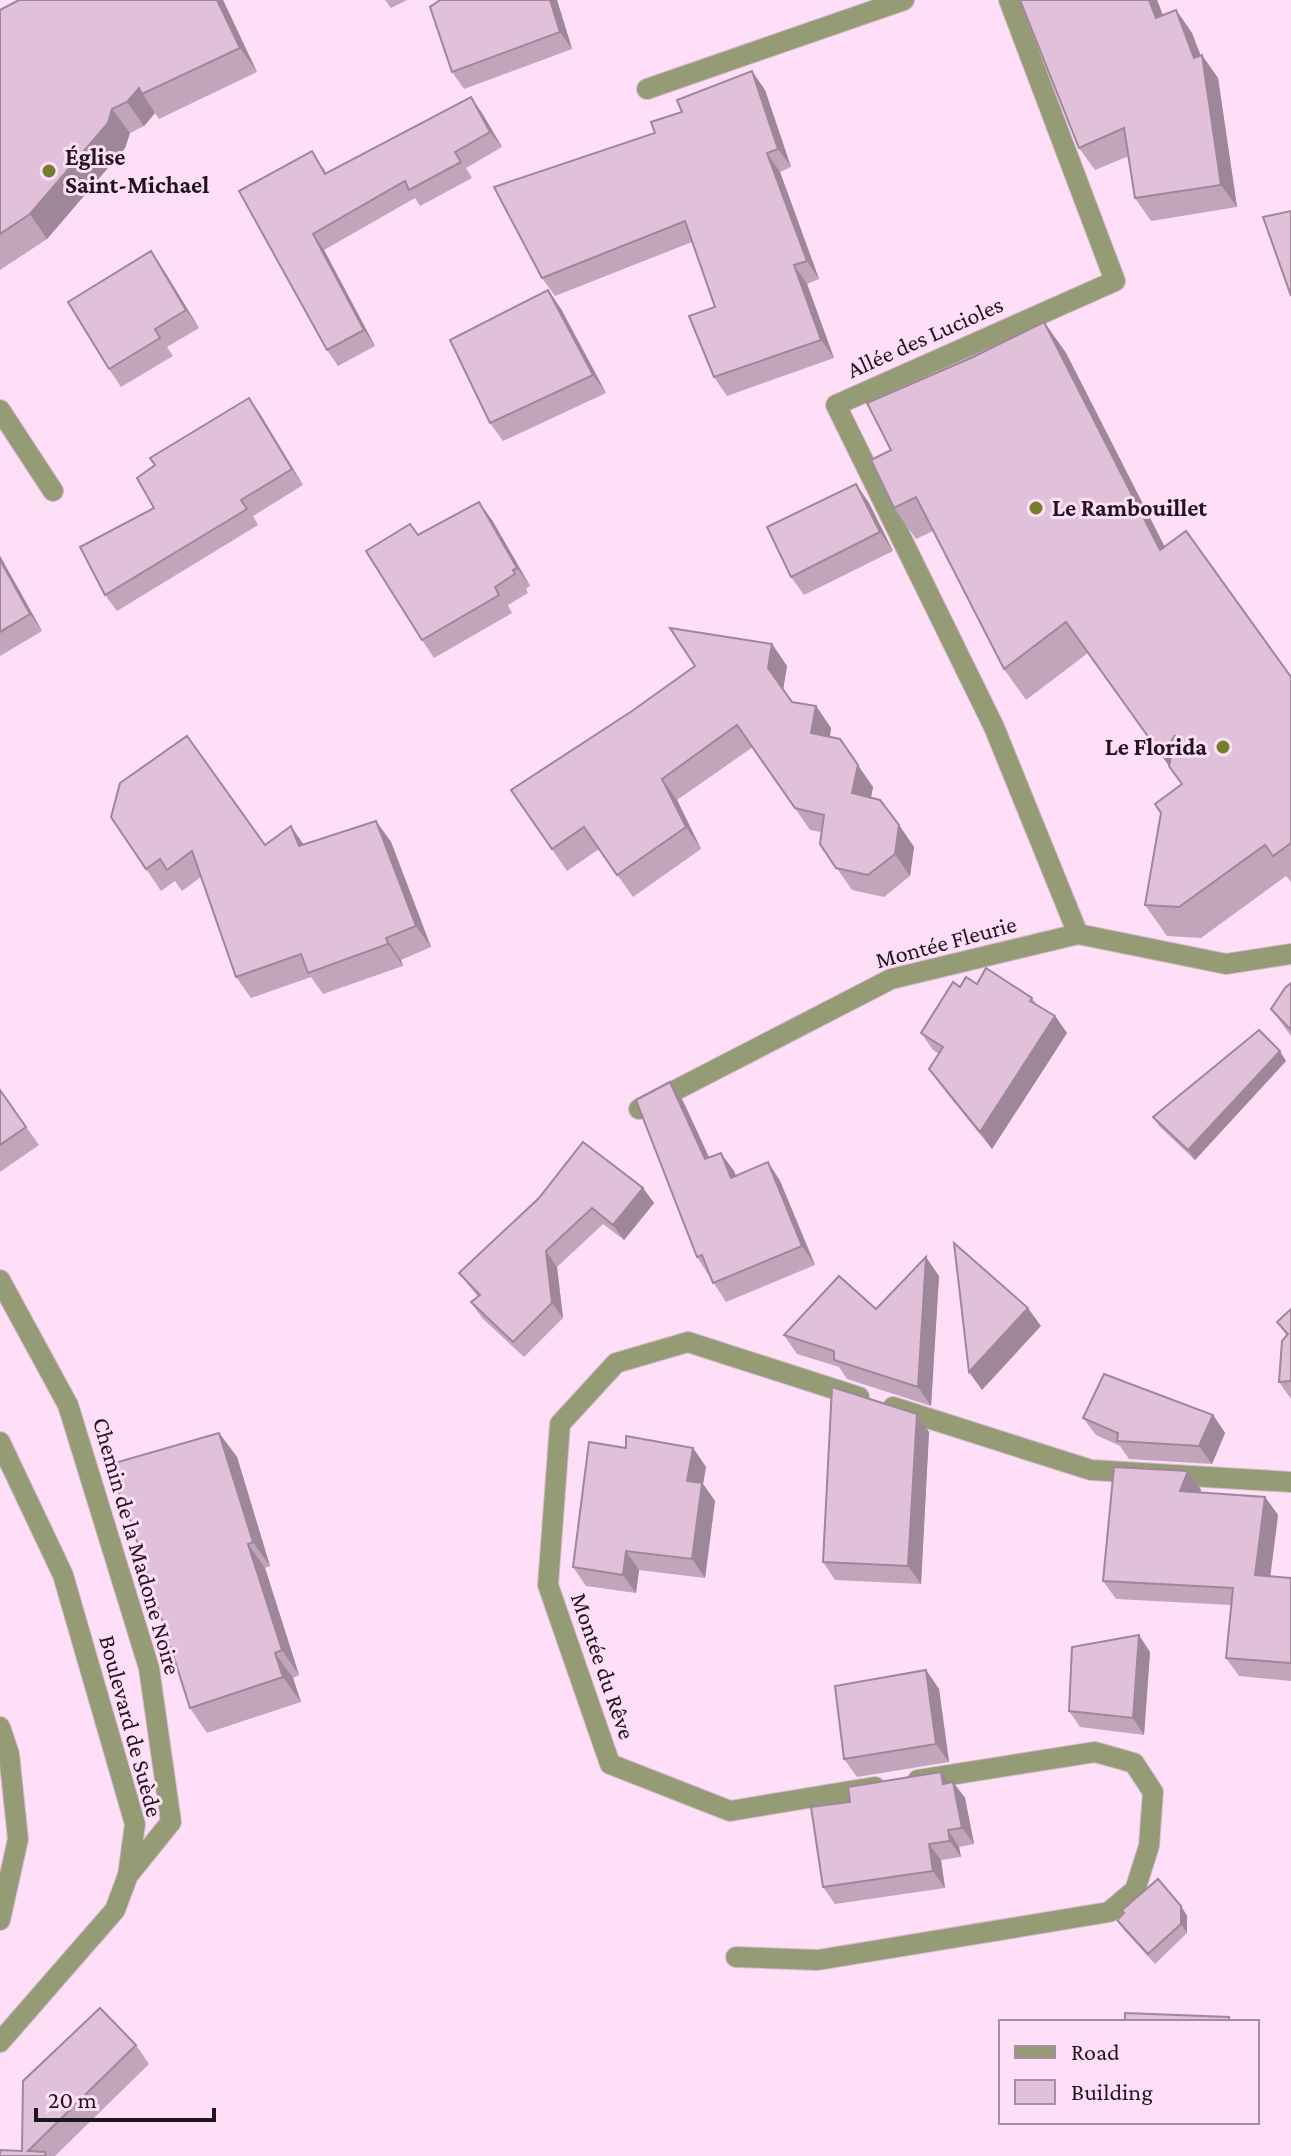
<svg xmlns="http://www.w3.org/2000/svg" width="1291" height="2156" font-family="'Crimson Pro',serif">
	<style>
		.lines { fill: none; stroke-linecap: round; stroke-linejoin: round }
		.minor-casing { stroke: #d6bbd0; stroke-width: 22 }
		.minor { stroke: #959c75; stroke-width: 20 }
		.wall { fill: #c1a6bb }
		.shaded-wall { fill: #9d8798 }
		.building { fill: #e0c1d9; stroke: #9d8798; stroke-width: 2 }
		.poi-dot { fill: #757f2b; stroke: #fedff7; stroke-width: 3 }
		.labels { text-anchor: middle; stroke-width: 6; stroke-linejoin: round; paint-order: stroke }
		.poi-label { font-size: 24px; font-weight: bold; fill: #20151e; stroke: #fedff7; text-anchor: start }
		.street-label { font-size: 24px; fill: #20151e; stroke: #fedff7 }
	</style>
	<rect width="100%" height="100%" fill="#fedff7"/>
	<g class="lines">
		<defs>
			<g id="minor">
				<polyline points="1009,0 1115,281 836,405 994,727 1078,934"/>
				<polyline points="647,89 904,0"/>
				<polyline points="0,410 53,491"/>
				<polyline points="639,1109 891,979 1078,934 1226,964 1291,954"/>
				<polyline points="0,1280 68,1405 149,1668 171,1822 129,1874"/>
				<polyline points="859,1397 688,1342 616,1363 560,1424 548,1585 610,1764 730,1811 875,1787"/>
				<polyline points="893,1407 1091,1470 1291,1482"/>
				<polyline points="0,1442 63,1575 135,1824 128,1875 115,1910 0,2042"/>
				<polyline points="0,1727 9,1754 18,1839 0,1920"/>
				<polyline points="736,1957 818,1960 1109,1912 1135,1890 1149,1846 1153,1792 1134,1763 1095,1752 918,1780"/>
			</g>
		</defs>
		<!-- minor casing -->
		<use href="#minor" class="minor-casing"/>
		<!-- minor -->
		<use href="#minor" class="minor"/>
	</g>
	<!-- wall -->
	<g class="wall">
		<polygon points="223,0 257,72 159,119 155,113 144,126 130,133 125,148 47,239 0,270 0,10"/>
		<polygon points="385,0 407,0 391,8"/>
		<polygon points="557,0 572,49 464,89 452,72"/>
		<polygon points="1157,0 1163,15 1176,10 1192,33 1200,56 1218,78 1237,207 1151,221 1135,198 1129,156 1095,170 1079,148"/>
		<polygon points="765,90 791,167 780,172 819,279 807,284 834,358 727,396 714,377 715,307 692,242 555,296 542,278 655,133"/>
		<polygon points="482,113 502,147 466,168 472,178 420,206 415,198 324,250 375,346 338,366 327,350 239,191 323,167 326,173"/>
		<polygon points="151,251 163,269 199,328 167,347 173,356 121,387 109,369"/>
		<polygon points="548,290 561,309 606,393 503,441 490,423"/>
		<polygon points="1044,322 1066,353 1165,547 1291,677 1291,882 1286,876 1201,938 1167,936 1145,905 1182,784 1088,653 1026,700 1004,669 933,531 916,539 894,508 891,450 973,357"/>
		<polygon points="249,398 260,414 303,485 253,516 258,525 117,611 105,595 154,508"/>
		<polygon points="856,484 869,503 893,551 804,595 791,577"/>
		<polygon points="492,520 530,586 526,589 528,593 508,605 512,613 434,658 422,640 418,535"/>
		<polygon points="0,556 42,631 0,656"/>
		<polygon points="772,644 787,666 783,690 792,702 816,706 831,728 830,737 873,787 871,798 899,825 914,847 910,876 884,897 852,890 820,844 821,832 810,830 753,747 677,800 701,849 633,897 599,849 567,871 511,790"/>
		<polygon points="111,817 265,845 304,845 376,821 391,842 431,947 401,960 403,966 323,994 311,977 251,998 236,977 201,877 182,891 175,881 161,891"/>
		<polygon points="1291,983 1291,1036 1271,1009"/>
		<polygon points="977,984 1032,998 1038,1006 1055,1016 1067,1033 992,1149 941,1086 929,1069 939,1054 933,1050 921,1033 960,987"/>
		<polygon points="1286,1061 1195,1160 1160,1127 1153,1117"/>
		<polygon points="670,1082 683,1101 709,1157 734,1171 736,1176 768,1162 780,1181 815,1265 726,1302 697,1257"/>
		<polygon points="0,1090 39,1145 0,1172"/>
		<polygon points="643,1188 654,1203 624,1240 603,1224 557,1267 563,1318 524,1357 482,1318 471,1302 478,1297 459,1273 539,1198"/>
		<polygon points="939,1276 931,1406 847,1379 839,1367 797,1354 784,1335 876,1309"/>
		<polygon points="1291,1309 1291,1399 1279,1382 1287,1336 1277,1322"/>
		<polygon points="917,1414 929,1432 921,1584 835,1580 823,1562"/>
		<polygon points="1213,1415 1225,1433 1212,1464 1129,1459 1120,1446 1096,1435 1083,1418"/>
		<polygon points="219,1433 237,1457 270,1566 265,1568 299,1675 293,1678 301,1702 207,1733 190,1708"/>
		<polygon points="626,1448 693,1448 706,1467 703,1484 715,1501 705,1578 639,1570 636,1593 586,1586 573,1567"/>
		<polygon points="1188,1471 1201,1490 1200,1492 1265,1497 1278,1515 1270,1577 1291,1578 1291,1681 1239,1676 1226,1658 1231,1605 1116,1599 1103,1581"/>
		<polygon points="1150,1652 1144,1735 1080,1727 1069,1711"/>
		<polygon points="926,1670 939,1689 949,1762 857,1777 844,1759"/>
		<polygon points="953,1782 965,1798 974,1844 959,1847 961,1857 941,1860 945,1888 835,1904 823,1887 850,1802"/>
		<polygon points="1181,1906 1187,1916 1187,1933 1155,1964 1124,1930 1117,1920"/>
		<polygon points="136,2045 149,2064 55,2156 0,2156 22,2151"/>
	</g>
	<!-- shaded-wall -->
	<g class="shaded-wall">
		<polygon points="217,0 223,0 257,72 240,48"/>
		<polygon points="550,0 557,0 572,49 560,32"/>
		<polygon points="1149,0 1157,0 1172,40 1156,18"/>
		<polygon points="1176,10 1192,33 1204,64 1202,55 1218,78 1237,207 1221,185 1194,58"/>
		<polygon points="752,71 765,90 791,167 778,149"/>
		<polygon points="139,88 155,113 144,126 127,102"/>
		<polygon points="471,97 482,113 502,147 490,132"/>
		<polygon points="112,109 130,133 125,148 47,239 30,214"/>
		<polygon points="767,153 780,172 819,279 807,261"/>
		<polygon points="313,234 324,250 375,346 364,330"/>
		<polygon points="151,251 163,269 199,328 186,310"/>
		<polygon points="794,265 807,284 834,358 821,340"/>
		<polygon points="548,290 561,309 606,393 593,375"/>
		<polygon points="1044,322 1066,353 1182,581 1160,550"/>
		<polygon points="249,398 260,414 303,485 292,469"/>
		<polygon points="856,484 869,503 893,551 880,532"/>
		<polygon points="479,502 492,520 530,586 517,568"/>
		<polygon points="0,556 42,631 30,614 0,560"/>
		<polygon points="772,644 787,666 783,690 768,668"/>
		<polygon points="816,706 831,728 827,755 811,733"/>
		<polygon points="1175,735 1184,787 1162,756"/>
		<polygon points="840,739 873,787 867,815 852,793"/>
		<polygon points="662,779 677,800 701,849 686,827"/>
		<polygon points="376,821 391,842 431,947 416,926"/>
		<polygon points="899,825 914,847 910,876 895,854"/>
		<polygon points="291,826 306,848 299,846"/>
		<polygon points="386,938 401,960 403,966 388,944"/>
		<polygon points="1055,1016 1067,1033 992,1149 980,1132"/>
		<polygon points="1280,1051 1286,1061 1195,1160 1188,1150"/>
		<polygon points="670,1082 683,1101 718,1177 705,1159"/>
		<polygon points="721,1153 734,1171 744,1196 731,1178"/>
		<polygon points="768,1162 780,1181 815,1265 802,1246"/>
		<polygon points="643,1188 654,1203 624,1240 613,1225"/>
		<polygon points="546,1251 557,1267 563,1318 552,1303"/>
		<polygon points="926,1257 939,1276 931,1406 918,1387"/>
		<polygon points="1028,1308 1041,1326 982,1390 969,1372"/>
		<polygon points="917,1414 929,1432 921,1584 908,1566"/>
		<polygon points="1213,1415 1225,1433 1212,1464 1199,1446"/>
		<polygon points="219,1433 237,1457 270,1566 253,1542"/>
		<polygon points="693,1448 706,1467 703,1484 715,1501 705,1578 692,1559 687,1481"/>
		<polygon points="1188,1471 1201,1490 1193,1510 1180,1491"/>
		<polygon points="1265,1497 1278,1515 1268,1594 1255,1575"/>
		<polygon points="248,1544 265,1568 299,1675 282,1650"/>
		<polygon points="626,1551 639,1570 636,1593 623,1575"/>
		<polygon points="1139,1635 1150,1652 1144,1735 1133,1718"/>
		<polygon points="275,1653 293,1678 301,1702 283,1677"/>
		<polygon points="926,1670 939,1689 949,1762 936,1744"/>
		<polygon points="941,1772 952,1788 943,1784"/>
		<polygon points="953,1782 965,1798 974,1844 962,1828"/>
		<polygon points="948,1830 959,1847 961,1857 950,1841"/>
		<polygon points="929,1844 941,1860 945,1888 933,1871"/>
		<polygon points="1181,1906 1187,1916 1187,1933 1181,1924"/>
	</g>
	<!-- building -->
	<g class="building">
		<polygon points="19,0 217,0 240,48 142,94 139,88 127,102 112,109 108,123 30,214 0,234 0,10"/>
		<polygon points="440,0 550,0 560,32 452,72 430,7"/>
		<polygon points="1020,0 1149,0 1156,18 1176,10 1194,58 1202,55 1221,185 1135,198 1124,128 1079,148"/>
		<polygon points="752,71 778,149 767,153 807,261 794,265 821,340 714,377 689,316 715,307 685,221 542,278 494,187 655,133 651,122 682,112 677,100"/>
		<polygon points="471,97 490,132 455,152 461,162 409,190 405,181 313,234 364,330 327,350 239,191 312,151 325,174"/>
		<polygon points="1291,211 1291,296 1263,217"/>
		<polygon points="151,251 186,310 155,329 160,338 109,369 68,302"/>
		<polygon points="548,290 593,375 490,423 450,340"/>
		<polygon points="1044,322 1160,550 1186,531 1291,677 1291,843 1273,856 1265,845 1179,907 1145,905 1161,813 1155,804 1182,784 1169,766 1175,735 1162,756 1066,622 1004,669 916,497 894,508 871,460 891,450 867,403 973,357"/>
		<polygon points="249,398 292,469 241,500 247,509 105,595 80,547 154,508 137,478 155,465 150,458"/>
		<polygon points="856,484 880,532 791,577 767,527"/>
		<polygon points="479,502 517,568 513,570 515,574 495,587 499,595 422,640 366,551 410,524 418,535"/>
		<polygon points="0,560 30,614 0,632"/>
		<polygon points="670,628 772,644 768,668 792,702 816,706 811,733 840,739 858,765 852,793 880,800 899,825 895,854 868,875 836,868 820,844 824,815 795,808 737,725 662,779 686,827 617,875 584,827 552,849 511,790 632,711 695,666"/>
		<polygon points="187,736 265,845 291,826 299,846 376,821 416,926 386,938 388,944 308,973 301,954 236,977 192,851 167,870 160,859 146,869 111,817 120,783"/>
		<polygon points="986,968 1032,998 1030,1001 1055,1016 980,1132 929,1069 943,1047 921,1033 953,982 960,987 966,977 977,984"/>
		<polygon points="1291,983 1291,1030 1271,1009 1285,988"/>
		<polygon points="1259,1030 1280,1051 1188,1150 1153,1117"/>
		<polygon points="670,1082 705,1159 721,1153 731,1178 768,1162 802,1246 713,1283 702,1255 697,1257 636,1100"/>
		<polygon points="0,1090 26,1127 0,1145"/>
		<polygon points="583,1142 643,1188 613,1225 592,1208 546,1251 552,1303 513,1342 471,1302 480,1295 459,1273 539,1198"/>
		<polygon points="954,1243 1028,1308 969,1372"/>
		<polygon points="926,1257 918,1387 834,1360 834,1351 784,1335 839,1276 876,1309"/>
		<polygon points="1291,1309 1291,1381 1279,1382 1282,1341 1288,1334 1277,1322"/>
		<polygon points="1104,1374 1213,1415 1199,1446 1117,1441 1118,1433 1083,1418"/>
		<polygon points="832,1387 917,1414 908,1566 823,1562"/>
		<polygon points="219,1433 253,1542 248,1544 282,1650 275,1653 283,1677 190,1708 125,1504 104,1466"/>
		<polygon points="626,1436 693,1448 687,1481 702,1483 692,1559 626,1551 623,1575 573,1567 589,1442 626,1448"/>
		<polygon points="1114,1467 1188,1471 1180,1491 1265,1497 1255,1575 1291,1578 1291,1663 1226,1658 1233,1588 1103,1581"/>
		<polygon points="1139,1635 1133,1718 1069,1711 1072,1647"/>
		<polygon points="926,1670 936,1744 844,1759 835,1686"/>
		<polygon points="941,1772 943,1784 953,1782 962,1828 948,1830 950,1841 929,1844 933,1871 823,1887 811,1807 850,1802 848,1787"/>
		<polygon points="1158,1879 1181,1906 1181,1924 1148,1954 1117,1920 1124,1913 1122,1910"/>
		<polygon points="100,2008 136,2045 28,2151 45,2152 46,2156 0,2156 0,2150 22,2151 23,2081"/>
		<polygon points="1125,2013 1229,2017 1229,2022 1125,2022"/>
	</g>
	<!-- markers -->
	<g class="poi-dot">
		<circle cx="49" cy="171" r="8"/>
		<circle cx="1036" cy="508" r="8"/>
		<circle cx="1223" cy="747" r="8"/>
	</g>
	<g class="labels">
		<!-- poi labels -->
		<g class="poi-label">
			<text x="65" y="165">Église<tspan x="65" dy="28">Saint-Michael</tspan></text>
			<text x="1052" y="516">Le Rambouillet</text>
			<text x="1207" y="755" text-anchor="end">Le Florida</text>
		</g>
		<!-- street labels -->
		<g class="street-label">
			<text transform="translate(925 337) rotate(-24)" y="8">Allée des Lucioles</text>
			<text transform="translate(946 942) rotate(-15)" y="8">Montée Fleurie</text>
			<text transform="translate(137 1546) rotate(74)" y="8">Chemin de la Madone Noire</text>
			<text transform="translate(603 1666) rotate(71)" y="8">Montée du Rêve</text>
			<text transform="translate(131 1726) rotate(75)" y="8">Boulevard de Suède</text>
		</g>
	</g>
	<!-- legend -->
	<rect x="999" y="2020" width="260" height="104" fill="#fedff7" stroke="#a58ea0" stroke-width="2"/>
	<rect x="1015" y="2046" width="40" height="12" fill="#959c75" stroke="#a58ea0" stroke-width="2"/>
	<text x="1071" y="2060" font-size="24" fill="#20151e">Road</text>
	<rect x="1015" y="2080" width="40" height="24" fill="#e0c1d9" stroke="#a58ea0" stroke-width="2"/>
	<text x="1071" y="2100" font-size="24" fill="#20151e">Building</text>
	<!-- scale -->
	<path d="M36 2108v12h178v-12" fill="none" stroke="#20151e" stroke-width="4"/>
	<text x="48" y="2108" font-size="24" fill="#20151e" stroke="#fedff7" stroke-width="6" paint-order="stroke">20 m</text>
</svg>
